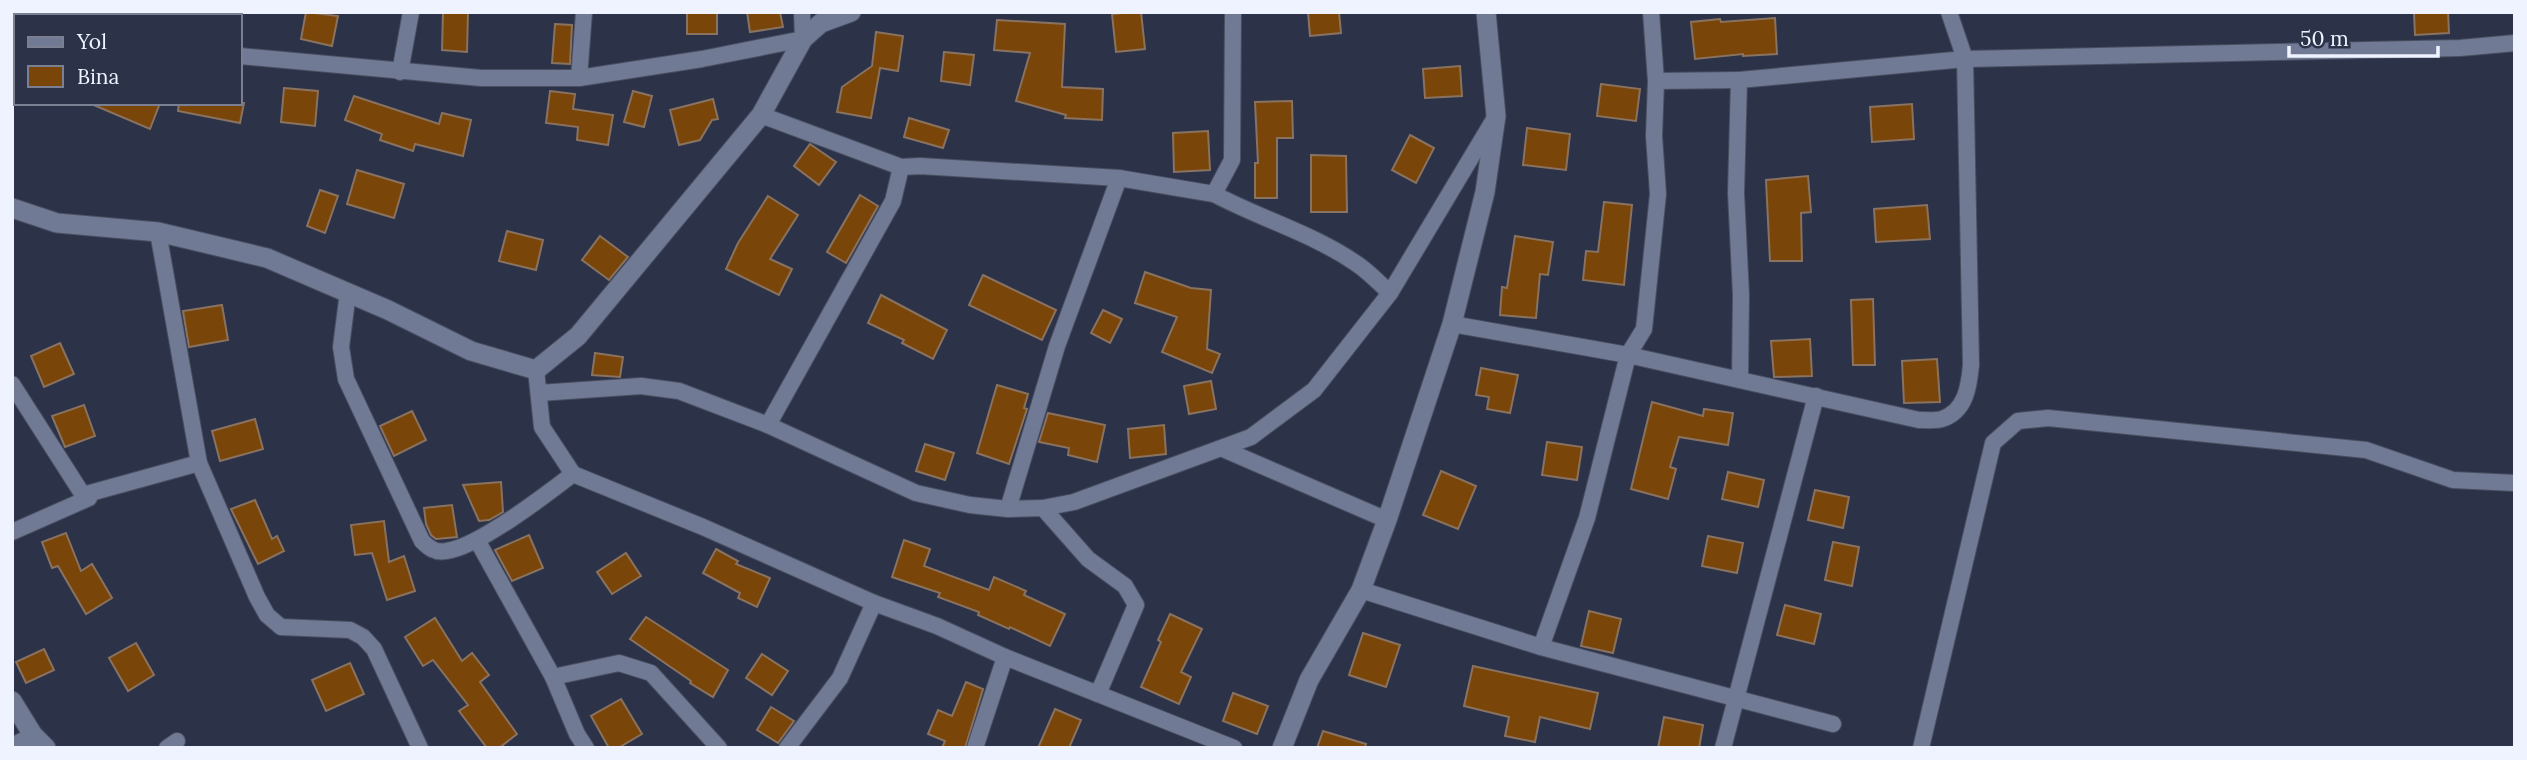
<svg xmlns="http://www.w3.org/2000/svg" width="2527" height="760" font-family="Lora,serif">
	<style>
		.building { fill: #7a4509; stroke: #89725f; stroke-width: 2 }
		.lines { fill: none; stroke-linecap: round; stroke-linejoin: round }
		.minor-casing { stroke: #494f61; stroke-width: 18 }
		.tertiary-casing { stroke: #494f61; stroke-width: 21 }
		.minor { stroke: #717a94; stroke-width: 16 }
		.tertiary { stroke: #717a94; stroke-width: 19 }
	</style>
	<rect width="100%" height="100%" fill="#2c3349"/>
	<!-- building -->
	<g class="building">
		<polygon points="306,12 338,16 332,46 301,39"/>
		<polygon points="443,12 468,12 467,52 442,50"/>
		<rect x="687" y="12" width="30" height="22"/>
		<polygon points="747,12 780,12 783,27 750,32"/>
		<polygon points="1132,12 1141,12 1145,49 1116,52 1112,14"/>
		<polygon points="1308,12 1339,12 1341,33 1310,36"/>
		<polygon points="2414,12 2448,12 2449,33 2415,35"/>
		<polygon points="1775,18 1777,54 1743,56 1743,54 1695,59 1691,22 1720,19 1721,22"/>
		<polygon points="997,20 1065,24 1062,87 1103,89 1102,120 1065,118 1066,115 1016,101 1030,53 994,50"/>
		<polygon points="555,24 572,25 570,64 552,63"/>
		<polygon points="876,32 903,36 898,71 880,68 871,118 837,112 842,87 872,66"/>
		<polygon points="944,52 974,55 970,85 941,81"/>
		<polygon points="1460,66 1462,96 1425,98 1423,69"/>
		<polygon points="1601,84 1640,89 1636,121 1597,116"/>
		<polygon points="284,88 318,91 315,126 281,122"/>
		<polygon points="550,91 575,94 573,109 613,115 608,145 577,140 578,127 546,123"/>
		<polygon points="633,91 652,96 644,127 624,122"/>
		<polygon points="354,96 439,124 442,113 471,120 463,156 415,144 413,151 380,140 382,134 345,120"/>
		<polygon points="713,99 718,119 712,120 700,140 679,145 670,110"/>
		<polygon points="1292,101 1293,138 1277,138 1277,198 1255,198 1255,163 1258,163 1255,102"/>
		<polygon points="89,103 160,103 150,129"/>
		<polygon points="179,103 244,103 240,123 178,111"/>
		<polygon points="1912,104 1914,139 1872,142 1870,107"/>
		<polygon points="909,118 949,130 943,148 904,137"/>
		<polygon points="1527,128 1570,134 1566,170 1523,165"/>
		<polygon points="1208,131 1210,170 1174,172 1173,133"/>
		<polygon points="1410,135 1434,148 1416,183 1392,170"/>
		<polygon points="810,144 836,162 819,185 794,166"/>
		<polygon points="1311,155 1346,156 1347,212 1311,212"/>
		<polygon points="357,170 404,184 394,218 347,204"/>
		<polygon points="1808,176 1811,212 1801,213 1802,261 1770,261 1766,180"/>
		<polygon points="320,190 338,196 325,233 307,226"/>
		<polygon points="860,195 878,206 846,263 827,252"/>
		<polygon points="768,196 798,215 770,259 792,269 779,295 726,269 738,243"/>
		<polygon points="1604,202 1632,205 1624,285 1583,280 1586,251 1598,252"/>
		<polygon points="1927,205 1930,239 1876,242 1874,209"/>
		<polygon points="507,231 543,240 536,270 499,261"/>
		<polygon points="600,236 628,257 609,280 582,260"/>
		<polygon points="1515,236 1553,242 1548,275 1540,274 1536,318 1500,315 1502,287 1507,288"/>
		<polygon points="1145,272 1191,288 1211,290 1207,349 1220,354 1212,373 1162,352 1177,317 1135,303"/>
		<polygon points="983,275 1056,310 1042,340 969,305"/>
		<polygon points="881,295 947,330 933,359 902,343 904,340 868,323"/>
		<polygon points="1873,299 1875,365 1853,365 1851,300"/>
		<polygon points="222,305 228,340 189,347 183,311"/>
		<polygon points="1103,310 1122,319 1110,343 1091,333"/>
		<polygon points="1810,339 1812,376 1774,377 1771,341"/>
		<polygon points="60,343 74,374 44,387 31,356"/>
		<polygon points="595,353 623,357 620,377 592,375"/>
		<polygon points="1937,359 1940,402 1904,403 1902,361"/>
		<polygon points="1481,368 1518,375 1510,413 1487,409 1489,397 1476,395"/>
		<polygon points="1211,381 1216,409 1189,414 1184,386"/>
		<polygon points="997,385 1028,394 1024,408 1027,409 1009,464 977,453"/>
		<polygon points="1652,402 1703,416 1704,409 1733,413 1728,445 1679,437 1670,467 1676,469 1668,499 1631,489"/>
		<polygon points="84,405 95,436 65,447 52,416"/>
		<polygon points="412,411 426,440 394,456 380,426"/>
		<polygon points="1048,413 1105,425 1097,462 1068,455 1069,448 1039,442"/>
		<polygon points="255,419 263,449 220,461 212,431"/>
		<polygon points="1164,425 1166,454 1130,458 1128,429"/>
		<polygon points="1547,442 1582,447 1577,480 1542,475"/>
		<polygon points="925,444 954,453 945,480 916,471"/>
		<polygon points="1441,471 1476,486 1458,529 1423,515"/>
		<polygon points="1728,472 1764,480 1758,507 1722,499"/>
		<polygon points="501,482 503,512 489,520 479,521 463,485"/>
		<polygon points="1815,490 1849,497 1843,528 1808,520"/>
		<polygon points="255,500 272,539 277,536 284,551 258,564 231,509"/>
		<polygon points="452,505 457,537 436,539 431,535 426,524 424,508"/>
		<polygon points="384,521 389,562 404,556 415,591 387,600 372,553 355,555 351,525"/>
		<polygon points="66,533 81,571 92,564 112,598 86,614 58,566 52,568 42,542"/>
		<polygon points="529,535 543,568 512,581 495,550"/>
		<polygon points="1708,536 1743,543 1737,573 1702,566"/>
		<polygon points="904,540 930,549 924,566 989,590 994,577 1026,591 1024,595 1065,614 1050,646 1010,627 1009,629 978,615 979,612 938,597 940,593 892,577"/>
		<polygon points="1833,542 1859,547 1852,586 1825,580"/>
		<polygon points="716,549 738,561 736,564 770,578 757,607 738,598 740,593 703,573"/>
		<polygon points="626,553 641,576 612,594 597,572"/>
		<polygon points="1785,605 1821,614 1814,644 1777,635"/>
		<polygon points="1589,611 1621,619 1613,653 1581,646"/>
		<polygon points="1170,614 1202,629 1181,672 1191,677 1179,704 1141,687 1161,642 1158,640"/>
		<polygon points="646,617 728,670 713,697 690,683 691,681 630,639"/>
		<polygon points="435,618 462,661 472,653 489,675 480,682 517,734 499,748 487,748 459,711 468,705 433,660 423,666 405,637"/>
		<polygon points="1363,633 1400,645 1386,687 1349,675"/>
		<polygon points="136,643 154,675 128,691 109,658"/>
		<polygon points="44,649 54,670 26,683 16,662"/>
		<polygon points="762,654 788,671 772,695 746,678"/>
		<polygon points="350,663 364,694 326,711 312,680"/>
		<polygon points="1473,666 1598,693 1590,729 1540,717 1535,742 1505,736 1509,717 1464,706"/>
		<polygon points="966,682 983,689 965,748 942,748 945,741 928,734 938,710 952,716"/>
		<polygon points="1233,693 1268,706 1257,734 1223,721"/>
		<polygon points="621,699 642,734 618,748 609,748 591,716"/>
		<polygon points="771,707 794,721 778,743 757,730"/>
		<polygon points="1055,709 1081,720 1069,748 1038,748"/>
		<polygon points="1664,717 1703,725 1699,748 1658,748"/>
		<polygon points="1323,731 1366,744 1365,748 1317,748"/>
	</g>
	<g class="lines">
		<defs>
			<g id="minor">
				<polyline points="105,12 114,16"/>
				<polyline points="233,16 234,12"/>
				<polyline points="240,56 481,78 579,78 702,59 803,39 802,12"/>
				<polyline points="400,72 411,12"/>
				<polyline points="579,78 584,12"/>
				<polyline points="1656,81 1739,80"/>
				<polyline points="761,115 901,167 920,166 1119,178 1214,194"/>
				<polyline points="158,232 199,463 257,597 267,615 281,627 350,630 363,637 374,649 420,748"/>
				<path d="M 348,292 L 341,347 L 346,379 L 422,541 C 429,548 435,553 446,551 C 477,548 547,494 573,474"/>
				<polyline points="1390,293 1493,121"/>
				<path d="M 1452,324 L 1628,355 L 1919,420 C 1925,420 1936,421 1942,419 C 1966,411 1969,386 1971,365 L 1965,59 L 1949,12"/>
				<polyline points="536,370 542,427 573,474 703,527 874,603 937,626 1005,657 1234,748"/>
				<polyline points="1740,380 1741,295 1736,193 1739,80 1965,59 2460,48 2515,43"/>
				<polyline points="12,384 83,495 89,498 12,532"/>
				<path d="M 539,393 L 641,386 L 679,391 L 768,425 L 916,493 L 970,505 L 1008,509 L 1043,508 L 1074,502 L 1251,437 L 1314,390 L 1390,293 C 1379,283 1369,272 1357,264 C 1314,234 1261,219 1214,194 L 1232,160 L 1233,12"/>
				<polyline points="768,425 893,201 901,167"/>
				<polyline points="1223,449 1387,520"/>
				<polyline points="83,495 199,463"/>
				<polyline points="1043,508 1088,559 1125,586 1136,605 1098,694"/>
				<polyline points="1008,509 1057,346 1119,178"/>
				<polyline points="477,540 553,677 577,734 586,748"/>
				<polyline points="1361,590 1541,647 1833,724"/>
				<polyline points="1541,647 1587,518 1628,355 1644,329 1658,194 1654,136 1656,81 1651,12"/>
				<polyline points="553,677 619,663 651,673 719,748"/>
				<polyline points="12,746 33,735"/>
				<polyline points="167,748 177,741"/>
				<polyline points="787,748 840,678 874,603"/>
				<polyline points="975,748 1005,657"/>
				<polyline points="1723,748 1816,396"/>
				<polyline points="1921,748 1993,443 2018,421 2048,418 2366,450 2453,480 2515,483"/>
			</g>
			<g id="tertiary">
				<polyline points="12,208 57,223 158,232 267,258 388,310 471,351 536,370 578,336 761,115 803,39 821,23 851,12"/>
				<polyline points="12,701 33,735 46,748"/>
				<polyline points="1282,748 1309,680 1361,590 1387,520 1452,324 1485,192 1496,116 1486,12"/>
			</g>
		</defs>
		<!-- minor casing -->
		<use href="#minor" class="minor-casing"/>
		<!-- tertiary casing -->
		<use href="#tertiary" class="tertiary-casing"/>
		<!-- minor -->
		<use href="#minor" class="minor"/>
		<!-- tertiary -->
		<use href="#tertiary" class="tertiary"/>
	</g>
	<!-- border -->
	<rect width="2527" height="760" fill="none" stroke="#eff3ff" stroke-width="28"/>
	<!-- legend -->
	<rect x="14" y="14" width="228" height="91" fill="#2c3349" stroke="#7a8092" stroke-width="2"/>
	<rect x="28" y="37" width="35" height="10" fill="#717a94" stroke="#7a8092" stroke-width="2"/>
	<text x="77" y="49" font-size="21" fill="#eff3ff">Yol</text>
	<rect x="28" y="66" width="35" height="21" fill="#7a4509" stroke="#7a8092" stroke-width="2"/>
	<text x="77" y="84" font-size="21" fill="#eff3ff">Bina</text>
	<!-- scale -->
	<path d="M2289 46v10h149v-10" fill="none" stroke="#eff3ff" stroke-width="3.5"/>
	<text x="2300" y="46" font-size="21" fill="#eff3ff" stroke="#2c3349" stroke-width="5" paint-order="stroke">50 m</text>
</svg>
